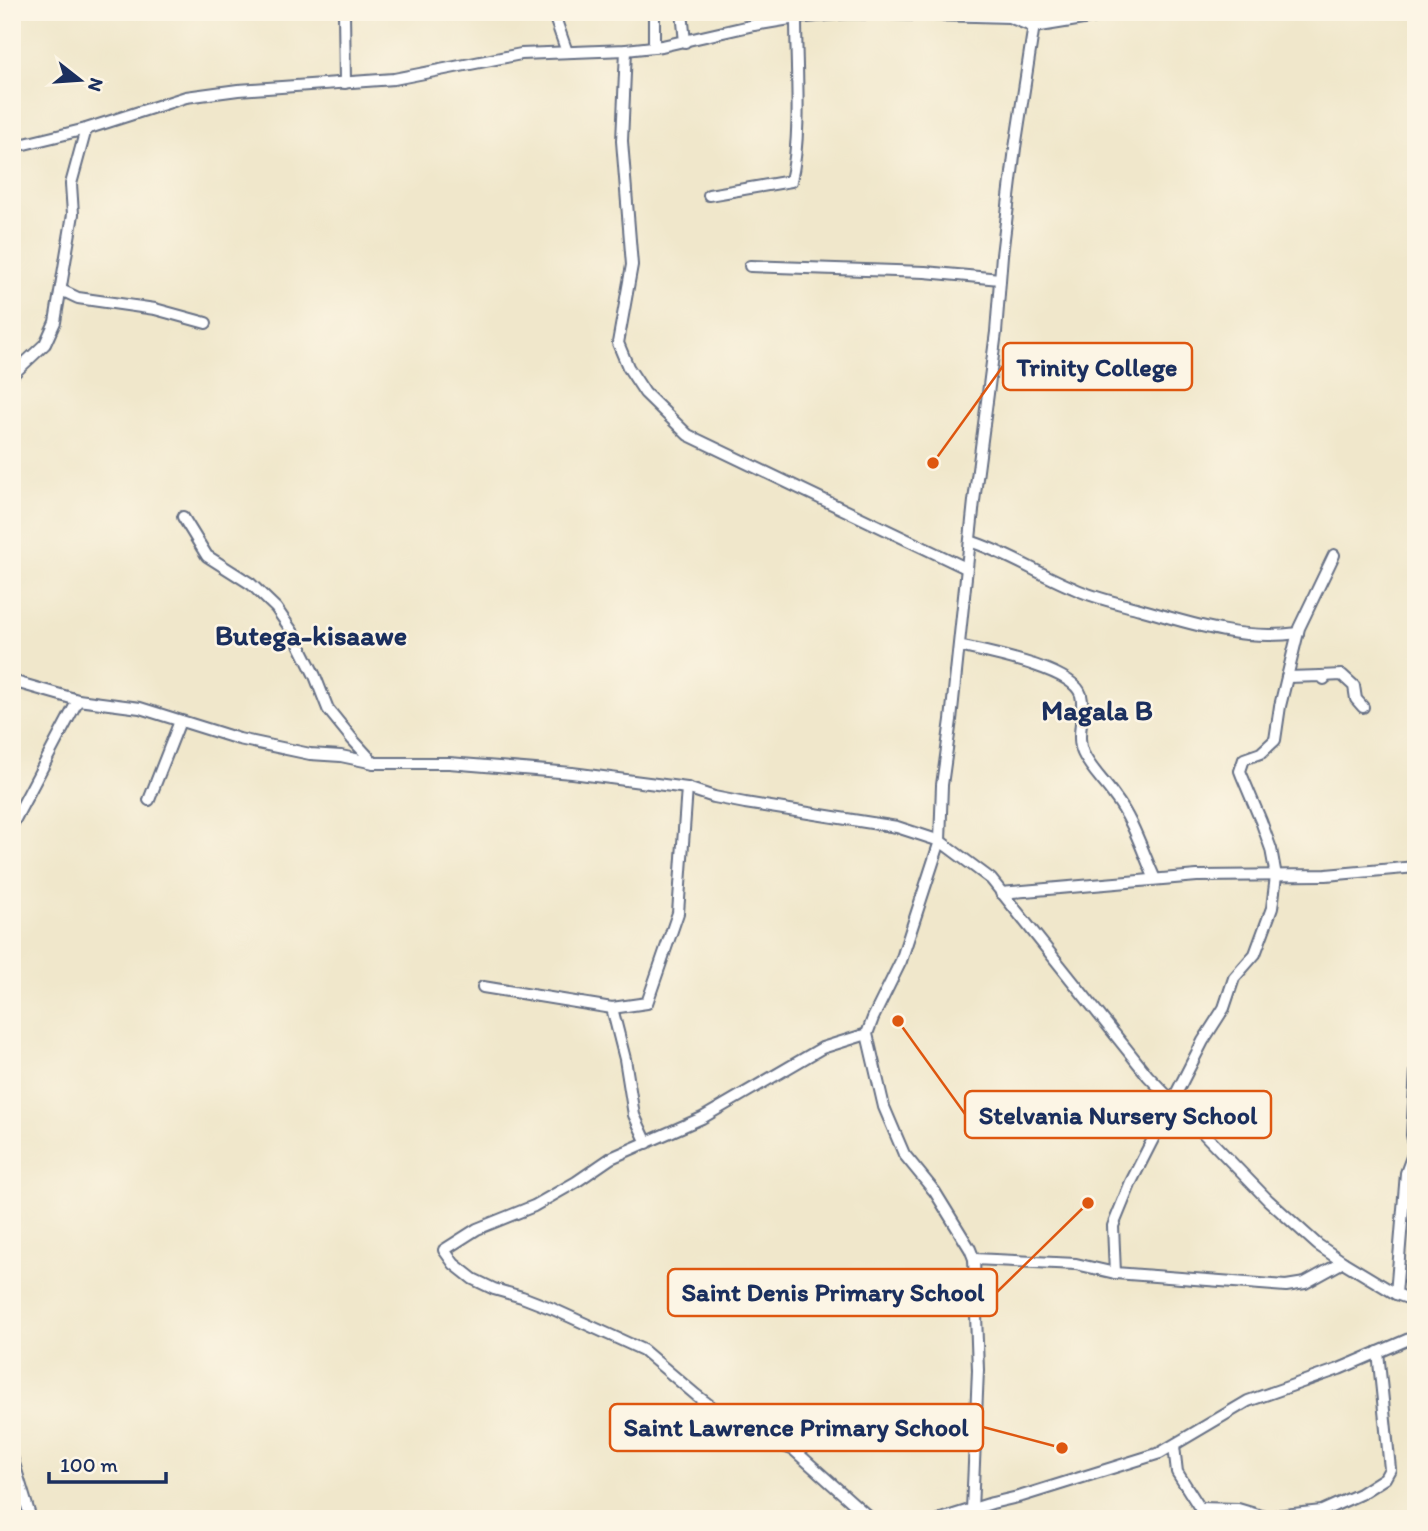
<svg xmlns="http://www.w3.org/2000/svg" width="1428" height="1531" font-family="Itim,sans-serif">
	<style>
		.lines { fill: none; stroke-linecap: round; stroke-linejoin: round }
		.minor-casing { stroke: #666f84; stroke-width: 14 }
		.minor { stroke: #fff; stroke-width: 10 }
		.labels { text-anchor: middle; stroke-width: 5; stroke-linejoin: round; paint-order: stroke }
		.quarter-label { font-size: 28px; font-weight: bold; fill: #1b2f5e; stroke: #fcf5e5 }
		.leader { fill: none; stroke: #de5710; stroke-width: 2.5 }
		.callout-dot { fill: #de5710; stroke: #fcf5e5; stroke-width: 2.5 }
		.callout { fill: #fcf5e5; stroke: #de5710; stroke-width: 2.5 }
		.callout-label { font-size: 26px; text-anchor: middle; font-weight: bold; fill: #1b2f5e }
	</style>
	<rect width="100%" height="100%" fill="#fcf5e5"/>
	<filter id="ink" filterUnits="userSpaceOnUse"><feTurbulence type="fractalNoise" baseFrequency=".0143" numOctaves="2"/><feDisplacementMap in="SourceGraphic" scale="14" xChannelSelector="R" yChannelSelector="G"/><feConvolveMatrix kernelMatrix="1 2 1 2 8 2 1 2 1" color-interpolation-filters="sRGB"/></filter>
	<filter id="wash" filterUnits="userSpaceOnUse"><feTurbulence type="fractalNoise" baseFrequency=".00686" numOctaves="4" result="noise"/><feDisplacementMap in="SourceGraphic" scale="28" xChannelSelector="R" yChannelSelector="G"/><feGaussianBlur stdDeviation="1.57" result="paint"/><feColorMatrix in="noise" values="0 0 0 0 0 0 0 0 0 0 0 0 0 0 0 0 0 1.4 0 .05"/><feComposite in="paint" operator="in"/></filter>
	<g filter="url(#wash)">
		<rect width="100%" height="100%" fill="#f0e7cb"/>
	</g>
	<g filter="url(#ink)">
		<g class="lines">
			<defs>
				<g id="minor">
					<polyline points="344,12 345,83"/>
					<polyline points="553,12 567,52"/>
					<polyline points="654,12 654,47"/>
					<polyline points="682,12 685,42"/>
					<polyline points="626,50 622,141 632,265 618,343 628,367 645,393 688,435 966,568"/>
					<polyline points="12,147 86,129 186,97 238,90 394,79 521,54 626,50 662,46 754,25 796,18 848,13 975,16 1009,17 1034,27 1126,12"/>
					<path d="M 709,195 L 791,181 C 802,134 796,67 796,18"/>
					<polyline points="750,266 925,272 1000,279"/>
					<polyline points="61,290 78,298 155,309 206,323"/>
					<polyline points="12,375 45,344 55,322 73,214 71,184 86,129"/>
					<polyline points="183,517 207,556 251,584 276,608 294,634 315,676 328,709 353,740 374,763"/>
					<path d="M 970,541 C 1009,554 1037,573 1073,588 C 1094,598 1118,603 1140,609 C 1191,624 1243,641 1298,633"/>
					<path d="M 959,646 C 985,652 1073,668 1081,695 C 1086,714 1075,735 1083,753 C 1091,770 1105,782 1115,797 C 1133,820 1143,853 1155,879"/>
					<polyline points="1321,676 1342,675 1354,686 1356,699 1363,707"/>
					<polyline points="1287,677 1321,676 1324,679"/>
					<polyline points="12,681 78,700 140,708 239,739 310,754 341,756 374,763 449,763 572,773 687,788 714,797 745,803 897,827 940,841 991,879 1148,1076 1268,1200 1318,1245 1343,1262 1396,1294 1416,1301"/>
					<polyline points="149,800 180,721"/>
					<polyline points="12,825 78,700"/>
					<polyline points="1001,893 1197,876 1326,875 1416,867"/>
					<polyline points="483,987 612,1008 647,1003 678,913 687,788"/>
					<polyline points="612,1008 625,1059 634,1115 647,1143"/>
					<polyline points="867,1034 822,1048 702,1118 611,1158 576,1182 534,1206 477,1229 444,1250 454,1264 473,1279 494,1289 522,1297 553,1309 643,1350 696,1395 741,1429 794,1450 871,1519"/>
					<polyline points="974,1259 1076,1264 1115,1273 1286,1286 1305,1283 1343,1262"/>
					<polyline points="1115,1273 1113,1226 1131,1182 1203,1041 1224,1008 1234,978 1255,954 1272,908 1276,876 1271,849 1261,821 1242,776 1240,771 1244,759 1261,753 1275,740 1280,706 1299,628 1334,555"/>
					<polyline points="1396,1294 1406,1173 1415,1149 1412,1135 1416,1071"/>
					<polyline points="1174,1446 1177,1472 1203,1513 1201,1519"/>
					<polyline points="12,1457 31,1519"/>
					<polyline points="1200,1508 1238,1509 1265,1517 1322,1511 1360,1494 1385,1478 1390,1469 1378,1352"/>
					<polyline points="972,1510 978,1370 974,1259 970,1249 935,1192 904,1154 884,1107 867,1034 873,1018 901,961 940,841 942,785 951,720 974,501 996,332 1002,255 1015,148 1036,12"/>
					<polyline points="941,1519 992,1503 1022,1496 1160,1453 1248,1401 1339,1369 1416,1336"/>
				</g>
			</defs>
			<!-- minor casing -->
			<use href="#minor" class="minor-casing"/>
			<!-- minor -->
			<use href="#minor" class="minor"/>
		</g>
	</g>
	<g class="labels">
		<!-- quarter labels -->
		<g class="quarter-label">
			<text x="311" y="645">Butega-kisaawe</text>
			<text x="1097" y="720">Magala B</text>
		</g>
	</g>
	<!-- callouts -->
	<path class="leader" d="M933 463L1003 366M898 1021L965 1114M1088 1203L997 1292M1062 1448L983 1427"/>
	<g class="callout-dot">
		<circle cx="933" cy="463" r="7"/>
		<circle cx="898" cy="1021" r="7"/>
		<circle cx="1088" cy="1203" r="7"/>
		<circle cx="1062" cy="1448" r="7"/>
	</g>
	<g class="callout">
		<rect x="1003" y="343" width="189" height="47" rx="7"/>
		<rect x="965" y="1091" width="306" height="47" rx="7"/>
		<rect x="668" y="1269" width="329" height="47" rx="7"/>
		<rect x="610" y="1404" width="373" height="47" rx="7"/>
	</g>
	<g class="callout-label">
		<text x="1097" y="376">Trinity College</text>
		<text x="1118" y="1124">Stelvania Nursery School</text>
		<text x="833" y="1301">Saint Denis Primary School</text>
		<text x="796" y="1436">Saint Lawrence Primary School</text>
	</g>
	<!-- margin -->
	<rect width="1428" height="1531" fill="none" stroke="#fcf5e5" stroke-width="42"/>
	<!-- north arrow -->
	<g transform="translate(80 80) rotate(107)" stroke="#fcf5e5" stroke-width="5" paint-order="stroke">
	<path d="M0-5L12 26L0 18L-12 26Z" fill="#1b2f5e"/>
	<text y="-10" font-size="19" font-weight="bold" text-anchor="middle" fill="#1b2f5e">N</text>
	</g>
	<!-- scale -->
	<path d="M49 1472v10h117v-10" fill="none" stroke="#1b2f5e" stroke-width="3.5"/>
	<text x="60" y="1472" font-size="21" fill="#1b2f5e" stroke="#fcf5e5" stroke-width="5" paint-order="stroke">100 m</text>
</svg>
